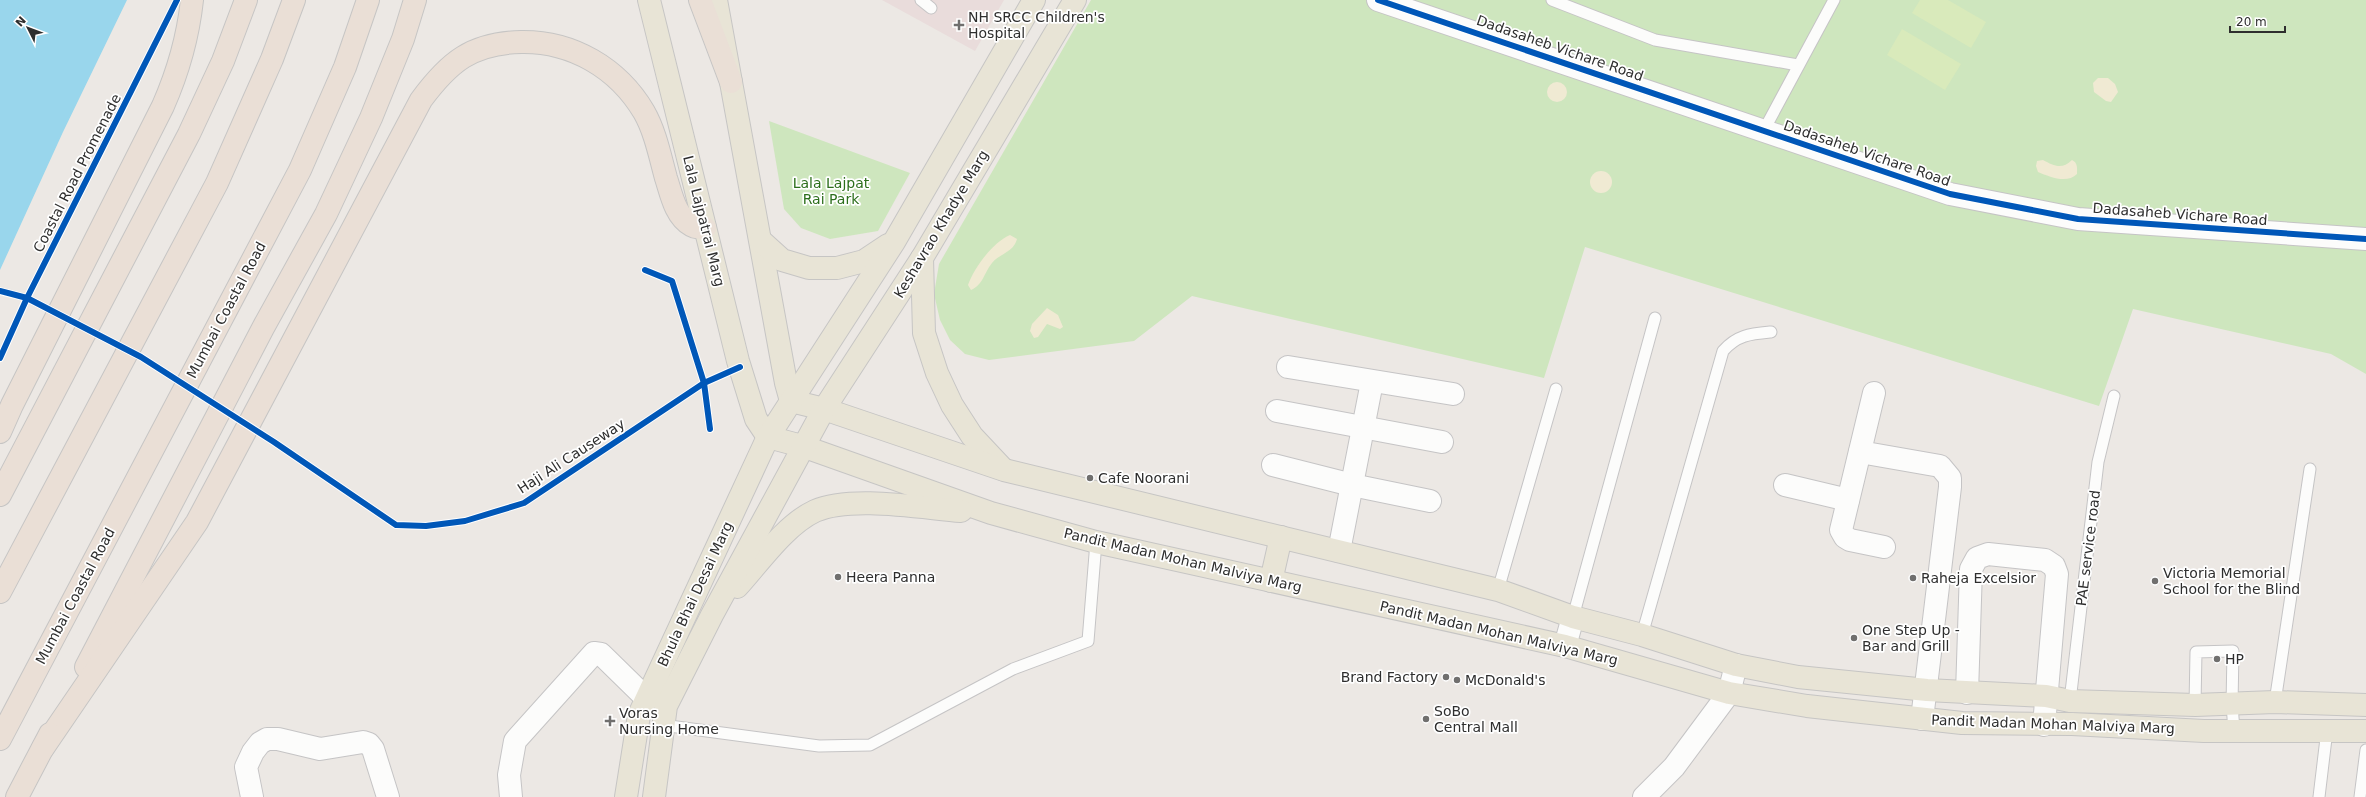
<svg xmlns="http://www.w3.org/2000/svg" width="2366" height="797" font-family="'DejaVu Sans',sans-serif">
	<style>
		.medical { fill: #e9dcdb }
		.green { fill: #cee6be }
		.sand { fill: #f0ead3 }
		.pitch { fill: #d9eabb }
		.water { fill: #99d6ec }
		.lines { fill: none; stroke-linecap: round; stroke-linejoin: round }
		.service-casing { stroke: #c5c4c5; stroke-width: 13 }
		.minor-casing { stroke: #c5c4c5; stroke-width: 24 }
		.primary-casing { stroke: #c6c5c4; stroke-width: 24 }
		.motorway-casing { stroke: #c6c5c4; stroke-width: 24 }
		.service { stroke: #fcfcfb; stroke-width: 11 }
		.minor { stroke: #fcfcfb; stroke-width: 22 }
		.primary { stroke: #e8e4d6; stroke-width: 22 }
		.motorway { stroke: #eadfd6; stroke-width: 22 }
		.cycleway-casing { stroke: #fff; stroke-width: 8 }
		.cycleway { stroke: #0057b8; stroke-width: 6 }
		.poi-dot { fill: #706f6e; stroke: #fff; stroke-width: 1.5 }
		.labels { text-anchor: middle; stroke-width: 3.5; stroke-linejoin: round; paint-order: stroke }
		.poi-label { font-size: 14px; fill: #2e2e2e; stroke: #fff; text-anchor: start }
		.street-label { font-size: 14px; fill: #2e2e2e; stroke: #fff }
		.park-label { font-size: 14px; fill: #2c6e1b; stroke: #fff }
	</style>
	<rect width="100%" height="100%" fill="#ece8e4"/>
	<!-- medical -->
	<polygon class="medical" points="882,0 1004,0 975,51"/>
	<!-- green -->
	<g class="green">
		<polygon points="1091,0 2366,0 2366,374 2331,354 2133,309 2099,406 1585,247 1544,378 1192,296 1134,341 989,360 965,354 950,340 940,320 934,294 939,264"/>
		<polygon points="769,121 910,173 878,231 830,239 801,228 784,209"/>
	</g>
	<!-- sand -->
	<g class="sand">
		<polygon points="2098,78 2108,78 2115,84 2118,92 2111,102 2106,101 2094,92 2093,83"/>
		<circle cx="1557" cy="92" r="10"/>
		<path d="M 2043,160 C 2054,166 2062,170 2072,160 C 2078,163 2077,168 2077,174 C 2067,184 2050,177 2038,172 L 2036,166 L 2037,161 Z"/>
		<circle cx="1601" cy="182" r="11"/>
		<path d="M 1010,235 L 1017,239 C 1014,252 999,254 992,263 C 984,273 983,285 971,290 L 968,285 C 974,268 993,242 1010,235 Z"/>
		<polygon points="1047,308 1058,315 1063,327 1060,329 1047,324 1038,337 1034,338 1030,331 1032,324"/>
	</g>
	<!-- pitch -->
	<g class="pitch">
		<polygon points="1920,0 1948,0 1986,22 1971,48 1912,13"/>
		<polygon points="1902,29 1961,64 1945,90 1887,55"/>
	</g>
	<!-- water -->
	<polygon class="water" points="0,0 127,0 63,132 0,270"/>
	<g class="lines">
		<defs>
			<g id="service">
				<polyline points="921,0 931,8"/>
				<polyline points="1552,0 1655,40 1798,65"/>
				<polyline points="1764,130 1834,0"/>
				<polyline points="1498,590 1556,389"/>
				<polyline points="1573,617 1655,318"/>
				<path d="M 1642,635 L 1723,351 C 1737,335 1750,334 1771,332"/>
				<polyline points="2070,701 2098,462 2114,396"/>
				<polyline points="2275,702 2310,469"/>
				<polyline points="2195,705 2196,652 2233,651 2232,705 2234,730"/>
				<polyline points="662,725 819,746 870,745 1013,669 1088,641 1096,542"/>
				<polyline points="2319,797 2327,730"/>
				<polyline points="2360,797 2366,750"/>
			</g>
			<g id="minor">
				<polyline points="1378,0 1950,194 2078,219 2366,239"/>
				<polyline points="1288,367 1453,394"/>
				<polyline points="1874,393 1841,530 1845,537 1850,540 1884,547"/>
				<polyline points="1277,411 1442,442"/>
				<polyline points="1860,452 1940,466 1950,478 1950,487 1922,719"/>
				<polyline points="1273,465 1352,485 1430,501"/>
				<polyline points="1785,485 1848,500"/>
				<polyline points="1339,551 1372,382"/>
				<polyline points="1565,646 1573,617"/>
				<polyline points="1967,693 1971,569 1977,558 1988,554 2045,560 2054,566 2057,574 2044,725"/>
				<polyline points="252,797 246,767 253,752 260,743 267,739 278,739 320,749 363,742 369,744 373,749 388,797"/>
				<polyline points="511,797 509,775 515,741 594,653 601,654 647,699"/>
				<polyline points="1644,797 1674,767 1729,693 1736,665"/>
			</g>
			<g id="primary">
				<polyline points="649,0 738,361 756,419 768,437"/>
				<polyline points="716,0 786,383 791,401"/>
				<polyline points="761,241 782,260 809,268 837,268 864,261 888,245"/>
				<polyline points="922,258 924,333 937,373 952,405 972,436 1003,469"/>
				<polyline points="791,401 824,409 1004,470 1498,590 1573,617 1642,635 1736,665 1798,677 1927,690 2046,696 2070,701 2195,705 2275,702 2366,705"/>
				<polyline points="768,437 802,446 991,513 1096,542 1565,646 1729,693 1807,706 1962,723 2072,724 2204,731 2366,731"/>
				<polyline points="1271,581 1281,537"/>
				<path d="M 737,587 C 759,563 785,525 815,511 C 851,495 922,508 961,511"/>
				<polyline points="626,797 639,715 768,437 894,242 1034,0"/>
				<polyline points="654,797 666,706 712,615 824,409 922,258 1075,0"/>
			</g>
			<g id="motorway">
				<polyline points="700,0 731,82"/>
				<path d="M 0,432 L 12,405 L 163,106 C 178,72 188,37 192,0"/>
				<polyline points="0,495 189,134 223,61 246,0"/>
				<polyline points="0,592 217,183 272,59 294,0"/>
				<polyline points="86,667 263,328 326,214 371,118 403,39 415,0"/>
				<polyline points="0,739 300,170 345,67 368,0"/>
				<path d="M 43,748 L 197,522 L 421,100 C 449,62 472,43 521,42 C 572,41 618,68 644,112 C 655,131 660,156 666,178 C 671,193 675,216 691,225 C 694,228 701,228 705,228"/>
				<polyline points="17,797 50,734"/>
			</g>
		</defs>
		<!-- service casing -->
		<use href="#service" class="service-casing"/>
		<!-- minor casing -->
		<use href="#minor" class="minor-casing"/>
		<!-- primary casing -->
		<use href="#primary" class="primary-casing"/>
		<!-- motorway casing -->
		<use href="#motorway" class="motorway-casing"/>
		<!-- service -->
		<use href="#service" class="service"/>
		<!-- minor -->
		<use href="#minor" class="minor"/>
		<!-- primary -->
		<use href="#primary" class="primary"/>
		<!-- motorway -->
		<use href="#motorway" class="motorway"/>
		<defs>
			<g id="cycleway">
				<polyline points="1378,0 1950,194 2078,219 2366,239"/>
				<polyline points="645,270 672,281 704,383 710,429"/>
				<polyline points="0,291 27,298 141,357 274,442 396,525 426,526 465,521 524,503 704,383 740,367"/>
				<polyline points="0,358 27,298 177,0"/>
			</g>
		</defs>
		<!-- cycleway casing -->
		<use href="#cycleway" class="cycleway-casing"/>
		<!-- cycleway -->
		<use href="#cycleway" class="cycleway"/>
	</g>
	<!-- markers -->
	<g class="poi-dot">
		<path d="M957 19h4v4h4v4h-4v4h-4v-4h-4v-4h4z"/>
		<circle cx="1090" cy="478" r="4"/>
		<circle cx="838" cy="577" r="4"/>
		<circle cx="1913" cy="578" r="4"/>
		<circle cx="2155" cy="581" r="4"/>
		<circle cx="1854" cy="638" r="4"/>
		<circle cx="2217" cy="659" r="4"/>
		<circle cx="1446" cy="677" r="4"/>
		<circle cx="1457" cy="680" r="4"/>
		<circle cx="1426" cy="719" r="4"/>
		<path d="M608 715h4v4h4v4h-4v4h-4v-4h-4v-4h4z"/>
	</g>
	<g class="labels">
		<!-- poi labels -->
		<g class="poi-label">
			<text x="968" y="22">NH SRCC Children's<tspan x="968" dy="16">Hospital</tspan></text>
			<text x="1098" y="483">Cafe Noorani</text>
			<text x="2163" y="578">Victoria Memorial<tspan x="2163" dy="16">School for the Blind</tspan></text>
			<text x="846" y="582">Heera Panna</text>
			<text x="1921" y="583">Raheja Excelsior</text>
			<text x="1862" y="635">One Step Up -<tspan x="1862" dy="16">Bar and Grill</tspan></text>
			<text x="2225" y="664">HP</text>
			<text x="1438" y="682" text-anchor="end">Brand Factory</text>
			<text x="1465" y="685">McDonald's</text>
			<text x="1434" y="716">SoBo<tspan x="1434" dy="16">Central Mall</tspan></text>
			<text x="619" y="718">Voras<tspan x="619" dy="16">Nursing Home</tspan></text>
		</g>
		<!-- street labels -->
		<g class="street-label">
			<text transform="translate(1560 48) rotate(19)" y="5">Dadasaheb Vichare Road</text>
			<text transform="translate(1867 153) rotate(19)" y="5">Dadasaheb Vichare Road</text>
			<text transform="translate(77 173) rotate(-63)" y="5">Coastal Road Promenade</text>
			<text transform="translate(2180 214) rotate(4)" y="5">Dadasaheb Vichare Road</text>
			<text transform="translate(704 221) rotate(76)" y="5">Lala Lajpatrai Marg</text>
			<text transform="translate(941 224) rotate(-59)" y="5">Keshavrao Khadye Marg</text>
			<text transform="translate(226 310) rotate(-62)" y="5">Mumbai Coastal Road</text>
			<text transform="translate(571 456) rotate(-33)" y="5">Haji Ali Causeway</text>
			<text transform="translate(2088 548) rotate(-83)" y="5">PAE service road</text>
			<text transform="translate(1183 560) rotate(13)" y="5">Pandit Madan Mohan Malviya Marg</text>
			<text transform="translate(695 594) rotate(-65)" y="5">Bhula Bhai Desai Marg</text>
			<text transform="translate(75 596) rotate(-62)" y="5">Mumbai Coastal Road</text>
			<text transform="translate(1499 633) rotate(13)" y="5">Pandit Madan Mohan Malviya Marg</text>
			<text transform="translate(2053 724) rotate(2)" y="5">Pandit Madan Mohan Malviya Marg</text>
		</g>
		<!-- park labels -->
		<g class="park-label">
			<text x="831" y="188">Lala Lajpat<tspan x="831" dy="16">Rai Park</tspan></text>
		</g>
	</g>
	<!-- north arrow -->
	<g transform="translate(28 28) rotate(312)" stroke="#ffffff" stroke-width="3" paint-order="stroke">
	<path d="M0-3L7 15L0 10L-7 15Z" fill="#2e2e2e"/>
	<text y="-6" font-size="11" font-weight="bold" text-anchor="middle" fill="#2e2e2e">N</text>
	</g>
	<!-- scale -->
	<path d="M2230 26v6h55v-6" fill="none" stroke="#2e2e2e" stroke-width="2"/>
	<text x="2236" y="26" font-size="12" fill="#2e2e2e" stroke="#ffffff" stroke-width="3" paint-order="stroke">20 m</text>
</svg>
